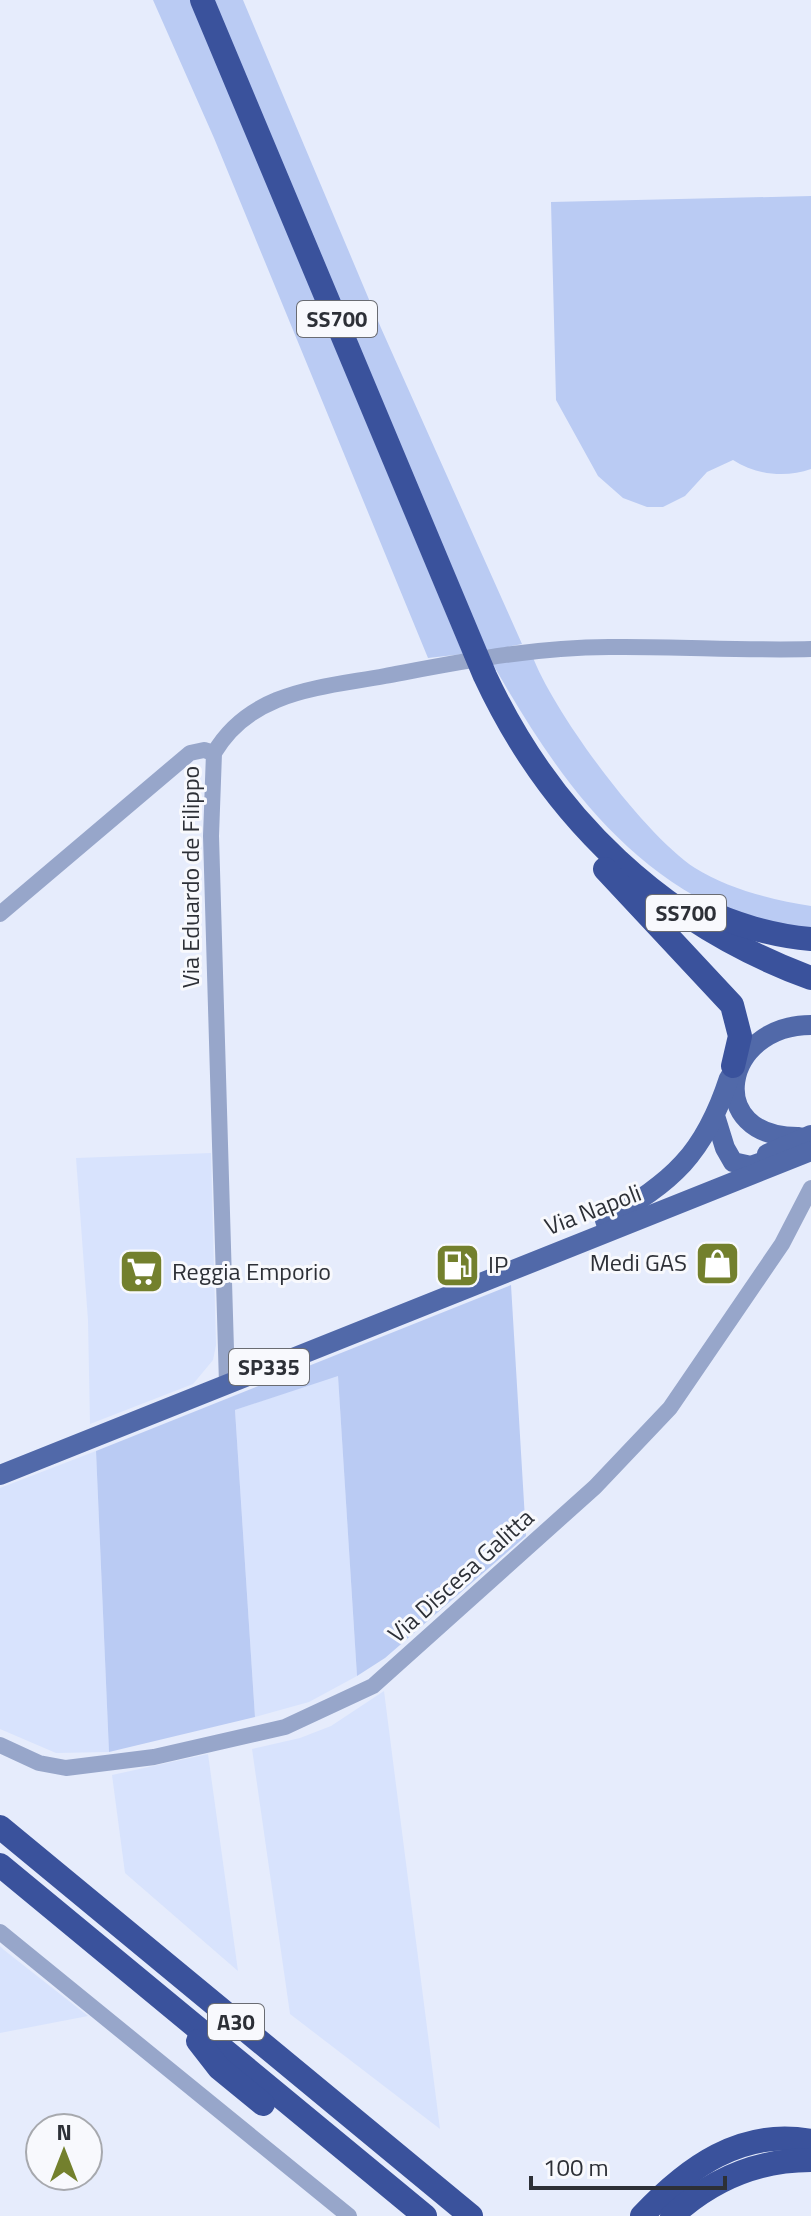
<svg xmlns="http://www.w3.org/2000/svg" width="811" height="2216" font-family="'Titillium Web',sans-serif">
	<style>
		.built { fill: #d8e3fd }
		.green { fill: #bacbf3 }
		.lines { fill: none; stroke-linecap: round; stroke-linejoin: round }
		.minor { stroke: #97a6ca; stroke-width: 16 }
		.major { stroke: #5169a9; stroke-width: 20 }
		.highway { stroke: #3a529c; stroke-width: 24 }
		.labels { text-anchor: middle; stroke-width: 6; stroke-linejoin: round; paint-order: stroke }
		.shield { fill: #f8f9fd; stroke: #6a6c72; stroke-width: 2 }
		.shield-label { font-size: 22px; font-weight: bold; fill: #2d3037 }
		.street-label { font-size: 24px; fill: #2d3037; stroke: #f8f9fd }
		.poi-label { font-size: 24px; fill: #2d3037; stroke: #f8f9fd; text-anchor: start }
	</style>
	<rect width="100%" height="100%" fill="#e6ecfc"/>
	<!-- built -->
	<g class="built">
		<polygon points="211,1153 216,1345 213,1360 193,1384 90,1424 88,1320 76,1158"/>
		<polygon points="338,1375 357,1676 309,1702 255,1717 235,1410"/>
		<polygon points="96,1451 109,1752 56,1753 0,1729 0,1488"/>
		<polygon points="384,1691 440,2129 290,2014 252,1749 300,1738 331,1726"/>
		<polygon points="208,1754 238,1971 125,1873 112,1775"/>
		<polygon points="0,1946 4,1950 88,2016 0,2033"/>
	</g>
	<!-- green -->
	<g class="green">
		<polygon points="153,0 190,0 463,654 428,658 214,138"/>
		<polygon points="213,0 243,0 381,328 522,644 487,651"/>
		<path d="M 811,196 L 811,469 C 786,478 756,475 733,460 L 707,472 L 685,496 L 663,507 L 647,507 L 623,498 L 598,476 L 556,400 L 551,202 Z"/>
		<path d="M 532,655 C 553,712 644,835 695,868 C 728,889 773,900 811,906 L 811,931 C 783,925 748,922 722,910 C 613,860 548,761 491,661 Z"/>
		<polygon points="511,1285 526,1536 385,1658 357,1676 338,1376 235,1410 255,1717 109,1752 96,1451"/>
	</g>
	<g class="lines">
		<!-- minor -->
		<g class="minor">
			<polyline points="0,914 190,753 204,750 214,753"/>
			<path d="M 227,1384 L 211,836 L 214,753 C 251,690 321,688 385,676 C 460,662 533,647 609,647 C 677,646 744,651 811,649"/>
			<polyline points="0,1745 39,1763 66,1768 154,1757 285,1727 373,1686 595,1487 670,1408 782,1244 811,1188"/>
			<polyline points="0,1932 349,2216"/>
		</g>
		<!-- major -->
		<g class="major">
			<polyline points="716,1119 725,1148 733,1162 751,1166 765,1161"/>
			<path d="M 799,1137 C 702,1138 722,1025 811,1025"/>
			<polyline points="767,1154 811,1135"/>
			<path d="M 605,1221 C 673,1181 704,1155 729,1078"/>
			<polyline points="0,1475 811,1151"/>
		</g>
		<!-- highway -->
		<g class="highway">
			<path d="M 202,0 L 485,676 C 551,818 663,924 811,978"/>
			<polyline points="605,869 732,1005 740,1036 733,1066"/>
			<path d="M 699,907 C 732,924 773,936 811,939"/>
			<polyline points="0,1827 471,2216"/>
			<polyline points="0,1865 425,2216"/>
			<polyline points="198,2041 219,2068 263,2104"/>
			<path d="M 642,2216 C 687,2168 741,2128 811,2141"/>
			<path d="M 672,2216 C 712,2179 757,2160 811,2160"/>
		</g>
	</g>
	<!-- icons -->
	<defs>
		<symbol id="shop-square" viewBox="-11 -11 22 22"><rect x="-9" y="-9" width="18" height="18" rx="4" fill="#73802d" stroke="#f8f9fd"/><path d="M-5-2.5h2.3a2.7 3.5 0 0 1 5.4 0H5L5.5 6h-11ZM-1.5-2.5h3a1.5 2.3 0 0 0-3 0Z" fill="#fff"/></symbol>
		<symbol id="fuel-square" viewBox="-11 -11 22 22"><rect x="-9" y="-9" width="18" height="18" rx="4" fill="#73802d" stroke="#f8f9fd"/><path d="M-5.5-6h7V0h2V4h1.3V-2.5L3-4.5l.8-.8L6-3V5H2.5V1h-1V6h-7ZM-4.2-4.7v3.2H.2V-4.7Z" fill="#fff"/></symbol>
		<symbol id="supermarket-square" viewBox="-11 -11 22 22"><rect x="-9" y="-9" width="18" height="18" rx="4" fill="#73802d" stroke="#f8f9fd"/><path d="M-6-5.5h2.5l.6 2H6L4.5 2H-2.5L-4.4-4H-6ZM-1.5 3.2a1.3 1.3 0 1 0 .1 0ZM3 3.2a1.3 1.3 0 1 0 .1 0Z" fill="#fff"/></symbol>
	</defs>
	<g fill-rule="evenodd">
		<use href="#shop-square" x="692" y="1238" width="51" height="51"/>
		<use href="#fuel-square" x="432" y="1240" width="51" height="51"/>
		<use href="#supermarket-square" x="116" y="1246" width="51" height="51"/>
	</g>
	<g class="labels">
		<!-- shield labels -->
		<g class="shield">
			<rect x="297" y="301" width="80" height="36" rx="6"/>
			<rect x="646" y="895" width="80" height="36" rx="6"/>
			<rect x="229" y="1349" width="80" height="36" rx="6"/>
			<rect x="208" y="2004" width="56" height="36" rx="6"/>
		</g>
		<g class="shield-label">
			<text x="337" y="327">SS700</text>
			<text x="686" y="921">SS700</text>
			<text x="269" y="1375">SP335</text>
			<text x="236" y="2030">A30</text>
		</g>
		<!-- street labels -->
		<g class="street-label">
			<text transform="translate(191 877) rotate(-90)" y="8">Via Eduardo de Filippo</text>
			<text transform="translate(593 1210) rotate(-21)" y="8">Via Napoli</text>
			<text transform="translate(461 1576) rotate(-42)" y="8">Via Discesa Galitta</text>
		</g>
		<!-- poi labels -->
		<g class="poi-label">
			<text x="687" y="1271" text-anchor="end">Medi GAS</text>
			<text x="488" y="1273">IP</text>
			<text x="172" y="1280">Reggia Emporio</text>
		</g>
	</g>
	<!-- north arrow -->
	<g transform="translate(64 2152)"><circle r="38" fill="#f8f9fd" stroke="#a7a9ae" stroke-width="2"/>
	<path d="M0-6L14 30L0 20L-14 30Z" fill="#73802d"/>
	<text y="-12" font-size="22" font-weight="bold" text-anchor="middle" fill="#2d3037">N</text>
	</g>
	<!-- scale -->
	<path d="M531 2176v12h194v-12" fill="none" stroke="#2d3037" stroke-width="4"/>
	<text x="543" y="2176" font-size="24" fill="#2d3037" stroke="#f8f9fd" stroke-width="6" paint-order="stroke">100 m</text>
</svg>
